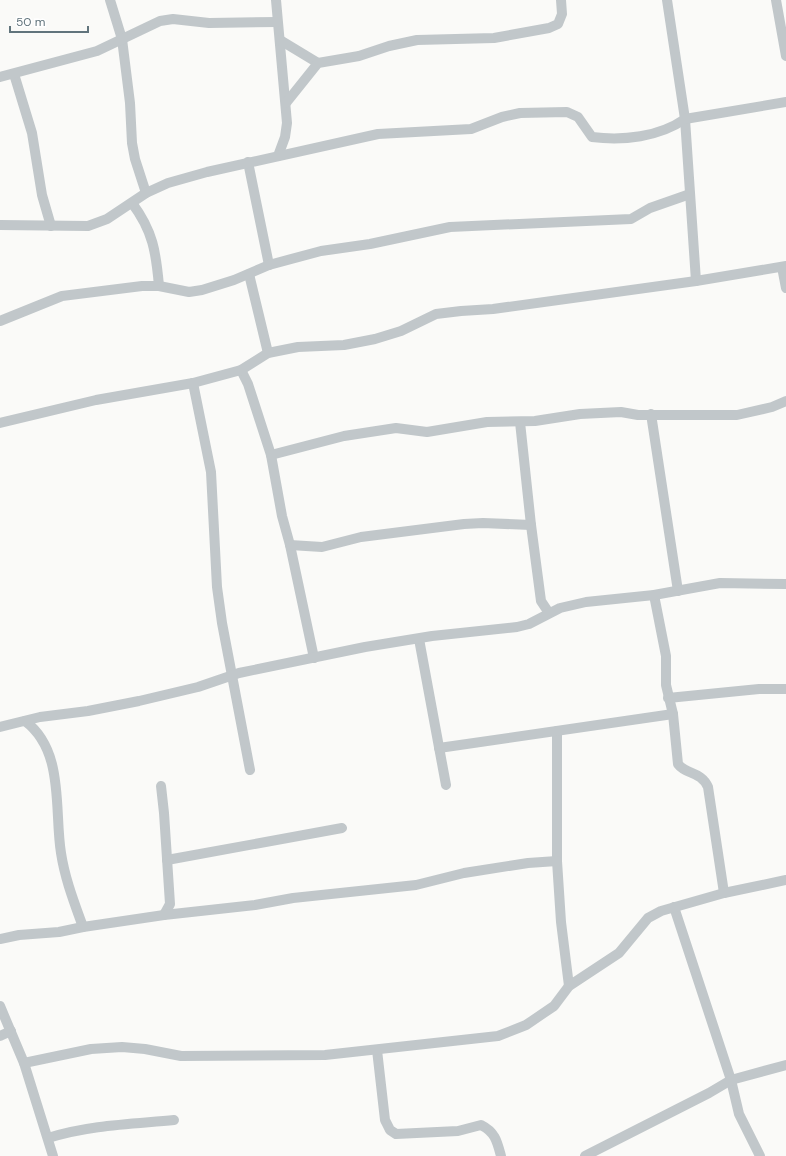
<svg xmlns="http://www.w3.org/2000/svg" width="786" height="1156" font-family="'DM Sans',sans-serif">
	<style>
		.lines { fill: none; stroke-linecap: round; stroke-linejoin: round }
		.minor { stroke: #c1c7ca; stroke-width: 10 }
	</style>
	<rect width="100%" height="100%" fill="#fafaf8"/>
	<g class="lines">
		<!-- minor -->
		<g class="minor">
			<polyline points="110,0 122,39 130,103 132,143 135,159 146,193"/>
			<polyline points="276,0 287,123 285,137 278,156"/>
			<polyline points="667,0 685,119 696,281"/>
			<polyline points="776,0 786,56"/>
			<polyline points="280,40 318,63"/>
			<polyline points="14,74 32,133 42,195 51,226"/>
			<polyline points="0,77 97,51 160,21 173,19 209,23 277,22"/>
			<polyline points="286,103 318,63 359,56 389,46 417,40 494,38 549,28 558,24 562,14 561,0"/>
			<polyline points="248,162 269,265"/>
			<path d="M 132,203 C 153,231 156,252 159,286"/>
			<path d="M 0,225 L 88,226 L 107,219 L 146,193 L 168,183 L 207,172 L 378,134 L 471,129 L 502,117 L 520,113 L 567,112 L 578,117 L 592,137 C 623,141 659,137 685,119 L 786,102"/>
			<polyline points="782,267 786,288"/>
			<polyline points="249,274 268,353"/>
			<polyline points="0,321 62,296 142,286 159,286 189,292 202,290 234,280 269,265 321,251 370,244 450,227 631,219 650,208 690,194"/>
			<polyline points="241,370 248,384 271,455 282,516 290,545 314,658"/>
			<polyline points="193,383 211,472 217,587 222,623 250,770"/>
			<polyline points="651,414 678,591"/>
			<polyline points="520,422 531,525 541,601 549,613"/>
			<polyline points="0,423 96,400 193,383 241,370 268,353 298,347 344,345 375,339 401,331 436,314 461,311 493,309 696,281 786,266"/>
			<polyline points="271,455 344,436 396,428 427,432 487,422 535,421 580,414 621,412 638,415 737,415 772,407 786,401"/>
			<polyline points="290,545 322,547 361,537 464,524 483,523 531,525"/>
			<path d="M 654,595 L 666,656 L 666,685 L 673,714 L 678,764 C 686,775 701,771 708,787 L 724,893"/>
			<polyline points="419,639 446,785"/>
			<polyline points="668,698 759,689 786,689"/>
			<path d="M 25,721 C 65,751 54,810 61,853 C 65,879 74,902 83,927"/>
			<polyline points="0,727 40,717 88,711 139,701 198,687 239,673 365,647 432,636 517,627 529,624 560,608 586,602 654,595 720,583 786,584"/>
			<polyline points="557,731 557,861 561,922 569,986"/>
			<polyline points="439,748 673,714"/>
			<polyline points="161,786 164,813 170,904 164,915"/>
			<polyline points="167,860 342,828"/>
			<polyline points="674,907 731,1080 739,1114 760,1156"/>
			<polyline points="0,939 19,935 59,932 83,927 164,915 255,905 293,898 416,885 464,873 528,863 557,861"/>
			<polyline points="0,1006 24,1063 53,1156"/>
			<polyline points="0,1036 11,1031"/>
			<path d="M 377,1050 L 385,1120 L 390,1130 L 396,1134 L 458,1131 L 481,1125 C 495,1132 497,1141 501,1156"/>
			<polyline points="24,1063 91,1049 122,1047 145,1049 181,1056 325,1055 498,1036 526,1025 554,1006 569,986 619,953 648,918 661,911 724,893 786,880"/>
			<path d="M 48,1138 C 89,1125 132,1124 174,1120"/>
			<polyline points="585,1156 709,1093 731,1080 786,1065"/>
		</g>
	</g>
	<!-- scale -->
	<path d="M10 26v6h78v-6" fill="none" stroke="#61747c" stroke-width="2"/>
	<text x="16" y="26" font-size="12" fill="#61747c" stroke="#ffffff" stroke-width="3" paint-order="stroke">50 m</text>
</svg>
